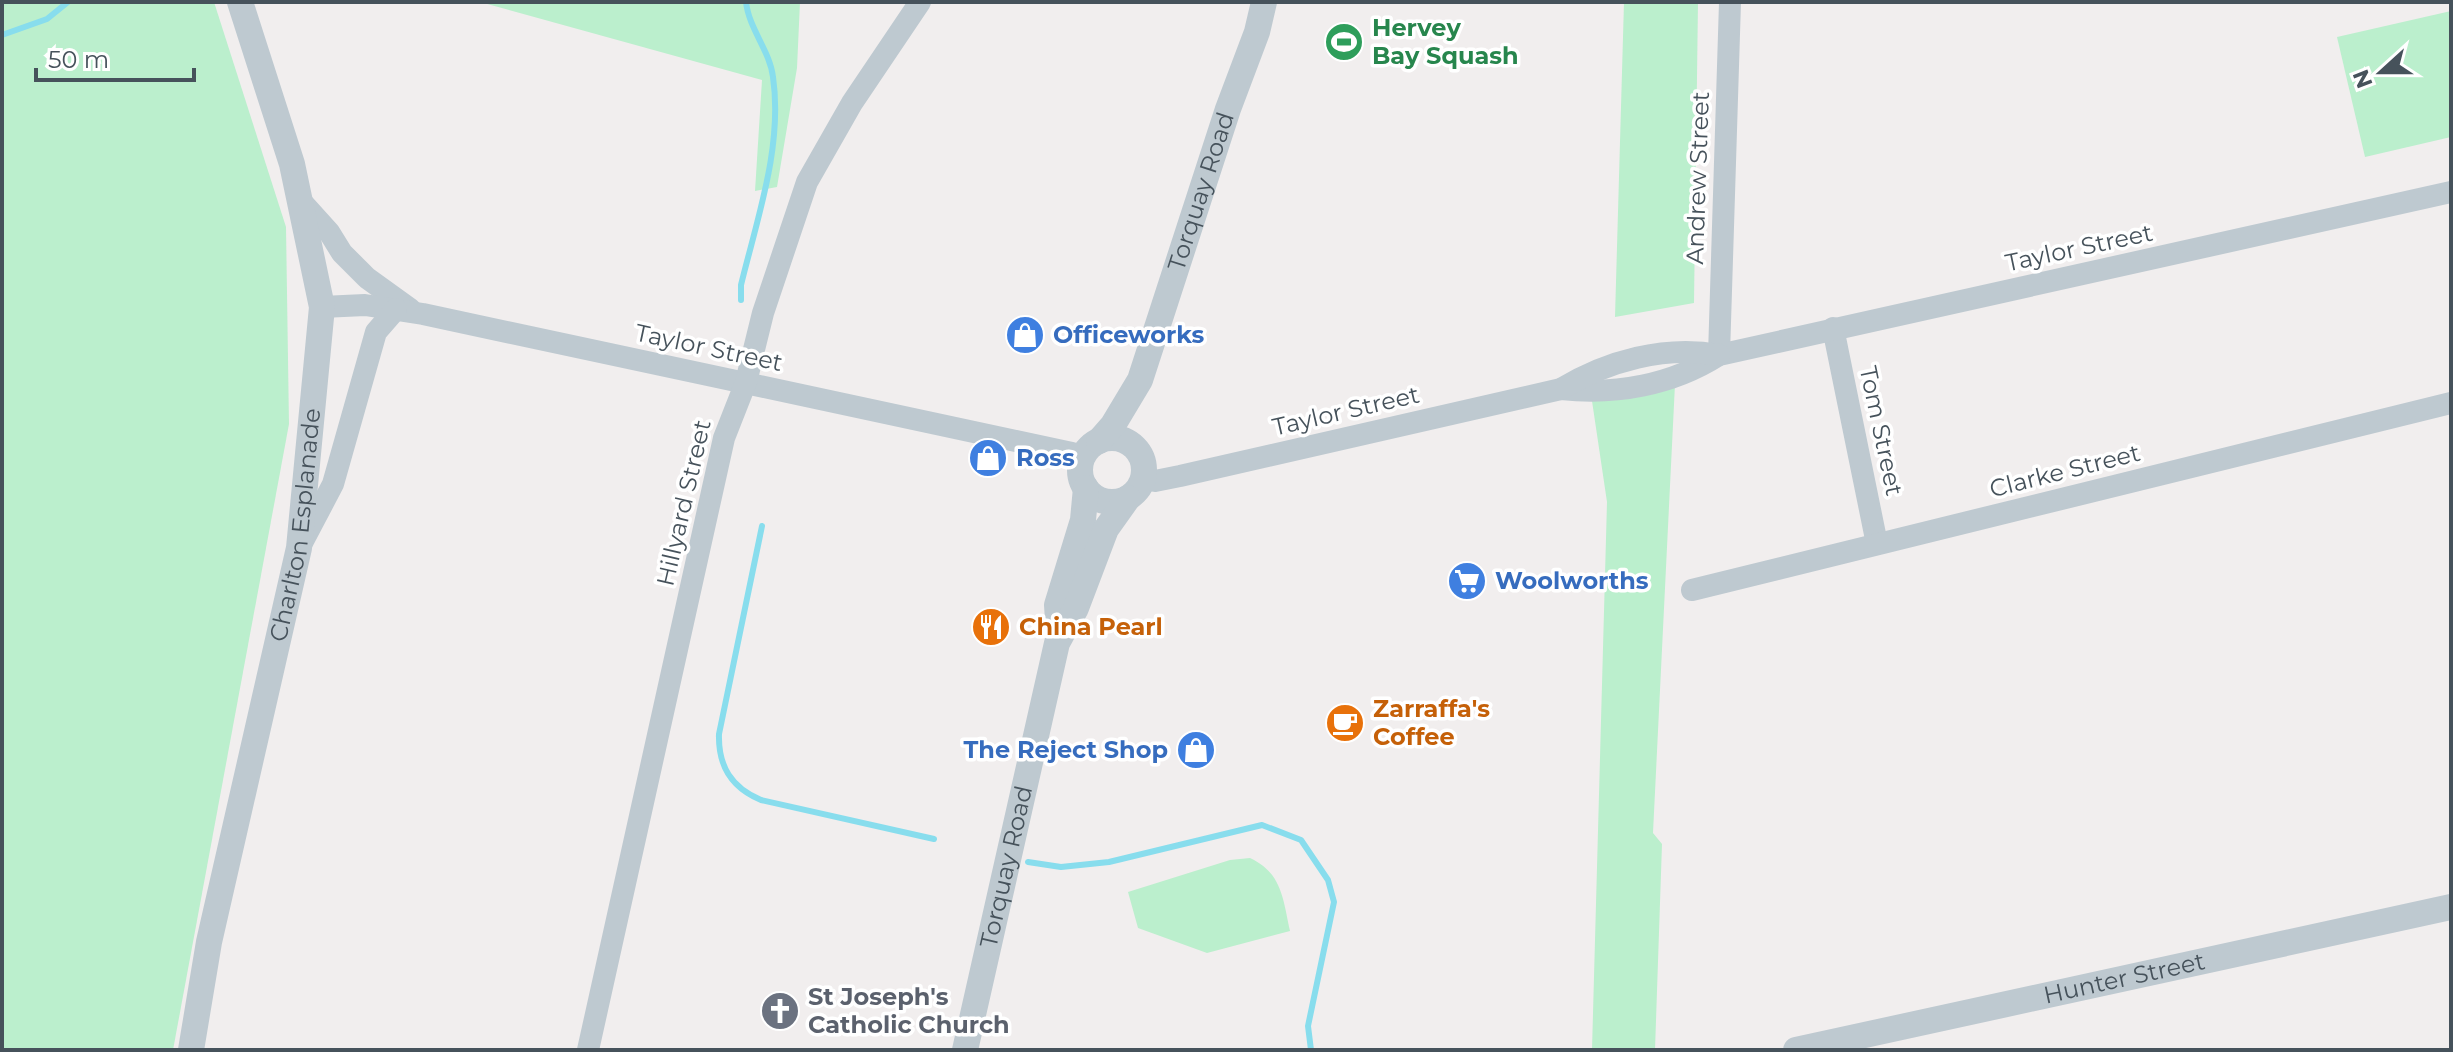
<svg xmlns="http://www.w3.org/2000/svg" width="2453" height="1052" font-family="Montserrat,sans-serif">
	<style>
		.green { fill: #bbefcd }
		.lines { fill: none; stroke-linecap: round; stroke-linejoin: round }
		.stream { stroke: #88dded; stroke-width: 6 }
		.minor { stroke: #bec9d0; stroke-width: 22 }
		.tertiary { stroke: #bec9d0; stroke-width: 26 }
		.labels { text-anchor: middle; stroke-width: 7; stroke-linejoin: round; paint-order: stroke }
		.leisure-label { font-size: 24px; font-weight: bold; fill: #27864d; stroke: #fff; text-anchor: start }
		.street-label { font-size: 24px; fill: #46525b; stroke: #fff }
		.shop-label { font-size: 24px; font-weight: bold; fill: #366cbe; stroke: #fff; text-anchor: start }
		.food-label { font-size: 24px; font-weight: bold; fill: #c56008; stroke: #fff; text-anchor: start }
		.worship-label { font-size: 24px; font-weight: bold; fill: #5b616d; stroke: #fff; text-anchor: start }
	</style>
	<rect width="100%" height="100%" fill="#f1eeee"/>
	<!-- green -->
	<g class="green">
		<polygon points="2,2 214,2 286,227 289,424 173,1050 2,1050"/>
		<polygon points="480,2 800,2 797,68 777,187 755,191 762,80"/>
		<polygon points="1624,2 1698,2 1694,303 1615,317"/>
		<polygon points="2451,11 2451,137 2365,157 2337,37"/>
		<polygon points="1675,384 1653,833 1662,844 1655,1050 1592,1050 1607,502 1592,401"/>
		<path d="M 1250,858 C 1282,873 1283,899 1290,931 L 1207,953 L 1138,928 L 1128,892 L 1230,860 Z"/>
	</g>
	<g class="lines">
		<!-- stream -->
		<g class="stream">
			<polyline points="2,35 47,19 68,2"/>
			<path d="M 741,300 L 741,285 C 757,219 783,146 773,77 C 770,51 749,29 746,2"/>
			<path d="M 762,526 L 719,734 C 718,767 732,788 761,800 L 934,839"/>
			<polyline points="1028,862 1061,867 1109,862 1262,825 1301,840 1328,880 1334,902 1308,1026 1311,1050"/>
		</g>
		<!-- minor -->
		<g class="minor">
			<polyline points="301,201 329,232 342,253 367,278 410,309"/>
			<polyline points="322,307 365,305 423,314 1072,453 1082,459"/>
			<polyline points="1833,328 1877,544"/>
			<polyline points="1719,355 1730,2"/>
			<path d="M 1561,389 C 1616,395 1672,385 1719,355 L 2451,192"/>
			<path d="M 1143,479 L 1155,481 L 1180,476 L 1561,389 C 1607,361 1665,345 1719,355"/>
			<polyline points="302,543 333,484 376,332 396,309"/>
			<polyline points="1692,590 2451,403"/>
			<polyline points="588,1050 724,438 746,382 763,313 807,182 852,103 920,2"/>
		</g>
		<!-- tertiary -->
		<g class="tertiary">
			<circle cx="1112" cy="470" r="32"/>
			<path id="s1" d="M 1099,441 L 1113,425 L 1140,380 L 1228,109 L 1257,32 L 1264,2"/>
			<polyline points="1059,634 1057,605 1083,520 1086,488"/>
			<path id="s2" d="M 191,1050 L 209,942 L 299,548 L 322,307 L 292,164 L 240,2"/>
			<path id="s3" d="M 965,1050 L 1057,643 L 1076,608 L 1106,529 L 1128,498"/>
			<path id="s4" d="M 1796,1050 L 2451,907"/>
		</g>
	</g>
	<!-- icons -->
	<defs>
		<symbol id="stadium-disc" viewBox="-11 -11 22 22"><circle r="9.5" fill="#2e9e5b" stroke="#fff"/><path d="M0-5a6.5 5 0 1 0 0 10a6.5 5 0 1 0 0-10ZM-3.5-1.8h7v3.6h-7Z" fill="#fff"/></symbol>
		<symbol id="shop-disc" viewBox="-11 -11 22 22"><circle r="9.5" fill="#3f7fe0" stroke="#fff"/><path d="M-5-2.5h2.3a2.7 3.5 0 0 1 5.4 0H5L5.5 6h-11ZM-1.5-2.5h3a1.5 2.3 0 0 0-3 0Z" fill="#fff"/></symbol>
		<symbol id="supermarket-disc" viewBox="-11 -11 22 22"><circle r="9.5" fill="#3f7fe0" stroke="#fff"/><path d="M-6-5.5h2.5l.6 2H6L4.5 2H-2.5L-4.4-4H-6ZM-1.5 3.2a1.3 1.3 0 1 0 .1 0ZM3 3.2a1.3 1.3 0 1 0 .1 0Z" fill="#fff"/></symbol>
		<symbol id="restaurant-disc" viewBox="-11 -11 22 22"><circle r="9.5" fill="#e8710a" stroke="#fff"/><path d="M-5-6h1v4h1v-4h1v4h1v-4h1v5L-1.5 .5V6h-2V.5L-5-1ZM5-6V6H3V1.5H1.5Q1.5-4 5-6Z" fill="#fff"/></symbol>
		<symbol id="cafe-disc" viewBox="-11 -11 22 22"><circle r="9.5" fill="#e8710a" stroke="#fff"/><path d="M-5.5-4.5H6V0H3Q3 3.5 0 3.5H-2.5Q-5.5 3.5-5.5 0ZM3-3.2v2h1.7v-2ZM-6 4.5H4V6H-6Z" fill="#fff"/></symbol>
		<symbol id="church-disc" viewBox="-11 -11 22 22"><circle r="9.5" fill="#6b7280" stroke="#fff"/><path d="M-1.2-6h2.4v3.5h3.3v2.4h-3.3V6h-2.4V-.1h-3.3v-2.4h3.3Z" fill="#fff"/></symbol>
	</defs>
	<g fill-rule="evenodd">
		<use href="#stadium-disc" x="1322" y="20" width="44" height="44"/>
		<use href="#shop-disc" x="1003" y="313" width="44" height="44"/>
		<use href="#shop-disc" x="966" y="436" width="44" height="44"/>
		<use href="#supermarket-disc" x="1445" y="559" width="44" height="44"/>
		<use href="#restaurant-disc" x="969" y="605" width="44" height="44"/>
		<use href="#cafe-disc" x="1323" y="701" width="44" height="44"/>
		<use href="#shop-disc" x="1174" y="728" width="44" height="44"/>
		<use href="#church-disc" x="758" y="989" width="44" height="44"/>
	</g>
	<g class="labels">
		<!-- leisure labels -->
		<g class="leisure-label">
			<text x="1372" y="36">Hervey<tspan x="1372" dy="28">Bay Squash</tspan></text>
		</g>
		<!-- street labels -->
		<g class="street-label">
			<text transform="translate(1698 178) rotate(-88)" y="8">Andrew Street</text>
			<text dy="8" stroke="none"><textPath href="#s1" startOffset="272">Torquay Road</textPath></text>
			<text transform="translate(2079 248) rotate(-12)" y="8">Taylor Street</text>
			<text transform="translate(709 348) rotate(12)" y="8">Taylor Street</text>
			<text transform="translate(1346 411) rotate(-13)" y="8">Taylor Street</text>
			<text transform="translate(1881 431) rotate(78)" y="8">Tom Street</text>
			<text transform="translate(2065 471) rotate(-14)" y="8">Clarke Street</text>
			<text transform="translate(684 503) rotate(-77)" y="8">Hillyard Street</text>
			<text dy="8" stroke="none"><textPath href="#s2" startOffset="536">Charlton Esplanade</textPath></text>
			<text dy="8" stroke="none"><textPath href="#s3" startOffset="188">Torquay Road</textPath></text>
			<text dy="8" stroke="none"><textPath href="#s4" startOffset="336">Hunter Street</textPath></text>
		</g>
		<!-- shop labels -->
		<g class="shop-label">
			<text x="1053" y="343">Officeworks</text>
			<text x="1016" y="466">Ross</text>
			<text x="1495" y="589">Woolworths</text>
			<text x="1168" y="758" text-anchor="end">The Reject Shop</text>
		</g>
		<!-- food labels -->
		<g class="food-label">
			<text x="1019" y="635">China Pearl</text>
			<text x="1373" y="717">Zarraffa's<tspan x="1373" dy="28">Coffee</tspan></text>
		</g>
		<!-- worship labels -->
		<g class="worship-label">
			<text x="808" y="1005">St Joseph's<tspan x="808" dy="28">Catholic Church</tspan></text>
		</g>
	</g>
	<!-- border -->
	<rect width="2453" height="1052" fill="none" stroke="#46525b" stroke-width="8"/>
	<!-- north arrow -->
	<g transform="translate(2381 72) rotate(249)" stroke="#ffffff" stroke-width="6" paint-order="stroke">
	<path d="M0-6L14 30L0 20L-14 30Z" fill="#46525b"/>
	<text y="-12" font-size="22" font-weight="bold" text-anchor="middle" fill="#46525b">N</text>
	</g>
	<!-- scale -->
	<path d="M36 68v12h158v-12" fill="none" stroke="#46525b" stroke-width="4"/>
	<text x="48" y="68" font-size="24" fill="#46525b" stroke="#ffffff" stroke-width="6" paint-order="stroke">50 m</text>
</svg>
